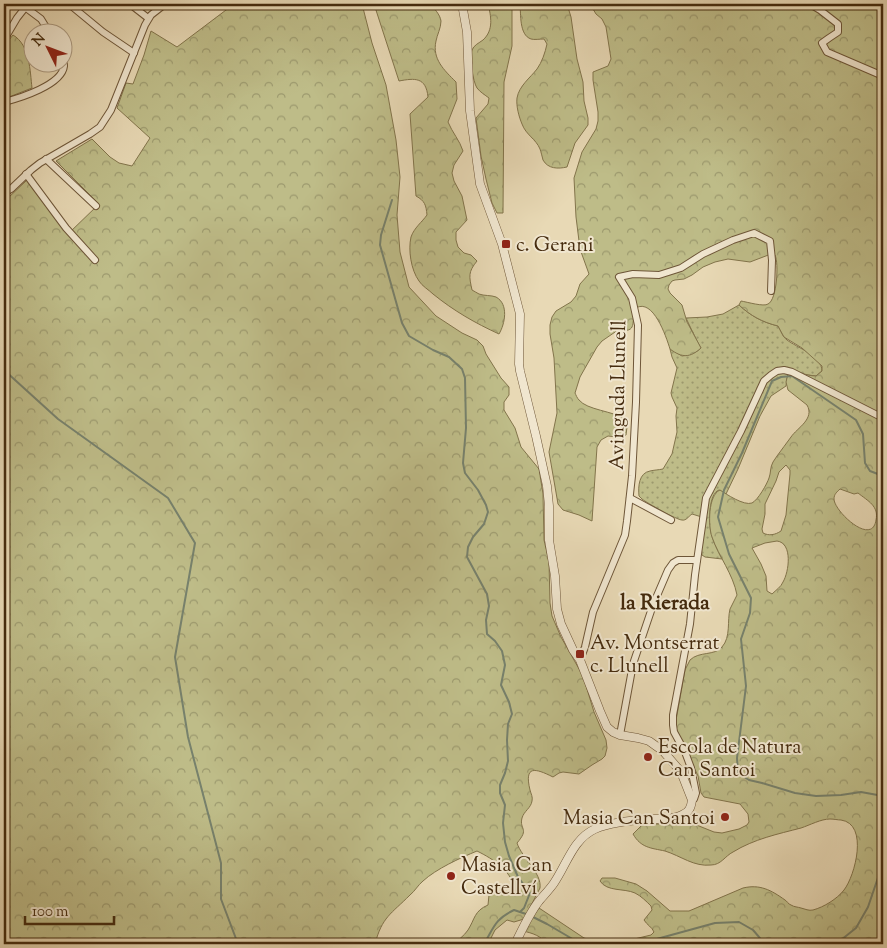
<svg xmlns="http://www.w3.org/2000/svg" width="887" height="948" font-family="'Sorts Mill Goudy',serif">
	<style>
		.grass { fill: url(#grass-dots); stroke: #82744b }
		.forest { fill: url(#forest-crowns); stroke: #82744b; fill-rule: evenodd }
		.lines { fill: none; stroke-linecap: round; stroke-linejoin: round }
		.stream { stroke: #77816c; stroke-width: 2 }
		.minor-casing { stroke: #6e5638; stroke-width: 8 }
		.tertiary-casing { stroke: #6e5638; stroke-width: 9 }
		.minor { stroke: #f0e6cf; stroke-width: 6 }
		.tertiary { stroke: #f0e6cf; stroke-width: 8 }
		.poi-dot { fill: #8f2418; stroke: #f0e6cf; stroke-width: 2 }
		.labels { text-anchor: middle; stroke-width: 4; stroke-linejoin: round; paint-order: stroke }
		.poi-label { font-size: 20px; fill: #452b0e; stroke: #f0e6cf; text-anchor: start }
		.street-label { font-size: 20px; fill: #452b0e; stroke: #f0e6cf }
		.neighbourhood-label { font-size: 21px; font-weight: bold; fill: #452b0e; stroke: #f0e6cf }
	</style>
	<defs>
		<pattern id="grass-dots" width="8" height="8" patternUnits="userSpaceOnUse" patternTransform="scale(1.25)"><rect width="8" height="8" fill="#bebc88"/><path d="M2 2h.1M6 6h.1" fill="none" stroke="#9c996e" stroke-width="1.8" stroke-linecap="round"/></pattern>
		<pattern id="forest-crowns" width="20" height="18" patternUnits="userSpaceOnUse" patternTransform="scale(1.25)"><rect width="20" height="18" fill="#bebc88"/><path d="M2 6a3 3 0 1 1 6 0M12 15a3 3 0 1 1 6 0" fill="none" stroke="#9c996e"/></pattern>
	</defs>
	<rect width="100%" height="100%" fill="#e8d9b5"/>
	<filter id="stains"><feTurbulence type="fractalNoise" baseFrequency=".004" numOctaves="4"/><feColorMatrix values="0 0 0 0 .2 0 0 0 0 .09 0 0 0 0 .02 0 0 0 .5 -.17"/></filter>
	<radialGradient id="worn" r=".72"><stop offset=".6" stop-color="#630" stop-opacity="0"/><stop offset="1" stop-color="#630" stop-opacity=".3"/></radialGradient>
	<!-- grass -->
	<path class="grass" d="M 739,305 C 751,316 762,322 778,326 C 781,331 782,336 787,340 C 796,347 822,356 822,371 L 816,376 L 808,375 L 787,378 L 786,386 L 771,396 L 760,416 L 738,469 L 726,494 L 719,490 C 708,494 709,523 711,533 C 713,542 718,551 722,559 L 705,557 L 702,555 L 701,551 L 705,518 L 692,514 C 689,516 686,521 682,520 C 677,520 647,503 642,499 L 639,496 C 638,486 639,473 650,471 C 654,470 658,470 663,469 L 672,454 L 677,432 L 676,416 L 677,408 L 672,397 L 671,393 L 677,368 L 672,357 L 670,349 L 682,356 C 689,355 696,353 701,348 L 697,341 L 686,318 L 707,317 L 723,314 Z"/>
	<!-- forest -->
	<g class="forest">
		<path d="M 227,4 L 362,4 L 372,43 L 386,85 L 396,140 L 400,177 L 397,215 L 400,252 L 409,287 L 436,316 L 462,333 L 477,340 L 483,346 L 486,354 L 501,378 L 509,387 L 509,395 L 504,402 L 504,410 L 515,428 L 521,447 L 539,469 L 543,494 L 544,540 L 549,562 L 550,603 L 552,616 L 561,637 L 583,676 L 594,712 L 606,740 L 607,748 L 605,756 L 602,759 L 592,765 L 579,774 L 563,772 L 559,773 L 553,777 C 535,768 524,765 530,790 C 531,794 533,797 532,801 C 531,808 524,811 522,818 C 519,830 530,828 517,843 C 522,858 542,873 540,888 L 524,919 L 514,922 L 507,920 L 495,930 L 488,944 L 453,944 C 458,940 464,936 468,930 C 475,919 474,911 488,905 L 489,895 L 496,892 L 503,895 L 514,893 C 515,872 493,859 477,851 C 460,858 436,869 423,881 C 418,885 415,891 410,895 C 391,914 382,917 375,944 L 4,944 L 4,200 L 8,198 L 27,180 L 68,234 L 99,204 L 56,161 L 92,139 L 110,157 L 119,163 L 132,166 L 150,138 L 117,108 L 126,83 L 133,84 L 144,55 L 151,31 L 177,47 L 230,7 Z"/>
		<path d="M 374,4 L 431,4 C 434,9 440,14 441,21 C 441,28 437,35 436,41 C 432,59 444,70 456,82 L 457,99 L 448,122 C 452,132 460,141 463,151 L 454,165 L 452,173 L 454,181 L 462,196 L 467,220 L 456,232 L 456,240 L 458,247 L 464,253 L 471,255 L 477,261 C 468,272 469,276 472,290 C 474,291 477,293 479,294 C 484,296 491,295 496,297 C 509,304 505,324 499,334 C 475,323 454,311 433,294 C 429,290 422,286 419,281 C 411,270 408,250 411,237 C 414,228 422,222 427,215 C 426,205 425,201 416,196 L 410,114 L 428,97 C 426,77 415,78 399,81 Z"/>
		<path d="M 488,4 L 512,4 L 512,46 L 504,82 L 503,213 L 497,213 L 492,203 L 486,179 L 481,156 L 476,118 L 488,104 L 489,98 C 485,95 480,92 477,88 C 473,82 469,57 472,50 C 474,45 479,43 483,40 C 494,30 491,16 488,4 Z"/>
		<path d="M 520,4 L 567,4 L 571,17 L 577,59 L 583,82 L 584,101 L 588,118 L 588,125 L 575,143 L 567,167 C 558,169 548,169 543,160 C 542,156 541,152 540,149 C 536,139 526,135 522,124 C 519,117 516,106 517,98 C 519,86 530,78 537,69 C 542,62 545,53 547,44 L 544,39 C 540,39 534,40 531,39 C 519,35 521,14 520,4 Z"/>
		<path d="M 590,4 L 883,4 L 883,944 L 546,944 C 542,936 532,933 523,931 L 539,908 L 584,938 L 605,944 L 626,941 L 651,935 L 654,932 C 652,927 647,925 644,920 L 652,910 L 651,906 C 646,901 641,896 635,893 C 624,888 607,892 600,881 L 602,878 L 615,878 L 636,884 L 647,891 L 670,911 L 689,911 L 743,888 C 760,884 771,890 785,900 C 787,901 788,904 791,905 C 794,907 798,907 801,908 C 805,909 809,911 813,910 C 824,907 837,899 844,890 C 855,876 869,824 841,820 C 838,820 834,819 830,819 C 821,819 810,825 801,828 C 778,834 754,839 733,852 C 725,856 721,865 711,865 C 694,867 681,856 665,851 C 651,848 641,848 633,834 L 643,824 L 694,824 L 714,832 L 722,833 L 739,829 L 747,825 L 749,822 L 748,814 L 740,804 L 709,798 L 704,797 L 701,793 L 698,776 L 675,726 L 685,670 C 687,667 688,663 690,660 C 699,651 715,656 722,647 C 731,637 727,621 730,609 C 732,604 735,600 737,595 C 733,574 719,557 712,537 C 708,526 708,495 720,490 C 726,494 744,506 752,503 C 758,500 767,484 769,478 C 771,473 770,467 773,462 C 774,460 776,458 777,456 C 782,450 786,443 791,437 C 797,428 815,419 807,405 L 788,390 L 786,382 L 788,374 C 800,370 805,376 816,376 L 822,371 L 822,366 L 802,348 L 784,337 L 778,326 C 762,322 751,316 739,305 L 741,301 C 747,302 764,307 768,304 C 777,300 779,263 775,255 L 771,254 L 750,262 L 728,259 L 715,262 L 703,267 L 692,275 L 684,279 L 675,280 L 672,281 L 669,285 L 668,289 L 670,293 L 682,305 L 687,322 L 701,348 C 690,358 682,358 670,349 C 666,336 653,298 636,308 C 630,322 639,333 618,330 L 602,341 L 597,347 L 580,377 L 575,393 C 576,395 577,398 579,400 C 587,410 613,411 625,419 L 627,427 L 626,435 L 617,437 L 608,436 L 601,440 L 597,447 L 592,521 L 579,515 L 563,510 L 558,504 L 549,452 L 557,413 L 554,358 L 550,334 L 550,325 L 552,317 L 556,311 L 571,302 L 576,296 L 580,284 L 589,274 L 580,249 L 576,217 L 574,178 L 582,152 L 596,129 L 598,121 L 598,112 L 593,80 L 593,72 L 608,66 L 611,59 L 606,27 L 602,19 L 596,14 ZM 786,465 L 790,470 L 790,474 L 786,515 L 781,531 C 775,535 769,536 763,533 L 762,529 L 765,514 L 765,504 L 776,481 L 779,472 ZM 840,489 L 854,494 L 858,493 C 868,501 879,506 876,520 C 872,547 834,511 834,499 C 834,494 837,492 840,489 ZM 777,541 C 793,543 789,572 783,582 C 781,587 776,590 772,594 L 767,591 L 766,576 L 761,564 L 752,548 L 765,543 Z"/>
		<path d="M 13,35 C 30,45 30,71 32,88 L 4,99 L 4,46 Z"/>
	</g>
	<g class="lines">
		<!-- stream -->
		<g class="stream">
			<polyline points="392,200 381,235 380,245 402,323 409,336 433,350 449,357 462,369 465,378 466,428 463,463 465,473 478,490 486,505 488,512 484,524 473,537 468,547 467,557 487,594 489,606 486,620 487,634 495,641 502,651 505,665 501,685 509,702 512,714 508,724 507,740 508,761 505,773 500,785 500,793 505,805 503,823 505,842 509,856 518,877 530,893 524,908 520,912"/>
			<polyline points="4,370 58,419 168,498 195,543 175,657 188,737 221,863 221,899 238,944"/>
			<polyline points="883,476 870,471 865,463 863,434 856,420 792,376 781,377 772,381 742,453 724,490 718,517 729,554 751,598 750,613 741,639 746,686 737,758 738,773 749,780 762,783 795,793 816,796 841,795 861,792 883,796"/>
			<polyline points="531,916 547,924 581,944"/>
			<path d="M 484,944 C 494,927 495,919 514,910 L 526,914"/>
			<polyline points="628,944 653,940 715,923 739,922 753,930 765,944"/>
			<polyline points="836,944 856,928 868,907 883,863"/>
		</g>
		<defs>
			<g id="minor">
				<polyline points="69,4 103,32 134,53"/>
				<polyline points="130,4 148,18"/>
				<polyline points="810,4 820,10 838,24 838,32 829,38 822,43 827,52 883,76"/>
				<polyline points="25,7 41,19 49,32"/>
				<polyline points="4,40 17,18 28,4"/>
				<path d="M 4,102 C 20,98 62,85 64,66 C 64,64 63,59 62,58"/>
				<polyline points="46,159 96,206"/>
				<polyline points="26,174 66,228 95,260"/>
				<polyline points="4,193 11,189 31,170 40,163 90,134 100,127 111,110 145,25 151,15 165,4"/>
				<polyline points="630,498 671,520"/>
				<polyline points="580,660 585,647 593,612 625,535 627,521 632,476 636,402 638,325 632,298 619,277 633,274 659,275 681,268 703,254 733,240 754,233 770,241 772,260 771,291"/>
				<polyline points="620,735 633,664 653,605 668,570 673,563 678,560 697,560"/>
				<polyline points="692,800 694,799 696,793 691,768 685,752 674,732 673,725 673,715 690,624 695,575 706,498 741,431 764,381 771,375 777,371 784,370 792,372 883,418"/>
			</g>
			<path id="tertiary" d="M 462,4 L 467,32 L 470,111 L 480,184 L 502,244 L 520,314 L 519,364 L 520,371 L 536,436 L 547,486 L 549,506 L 549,540 L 555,576 L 557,609 L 561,624 L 573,650 L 580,660 L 600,711 L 607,727 L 613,732 L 620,735 L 638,738 L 649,741 L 663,751 L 681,772 L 692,800 C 691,808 689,812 682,815 C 673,820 662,819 652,819 C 634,820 611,822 595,829 C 573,839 567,864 554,883 C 550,889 544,895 539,901 C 529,914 522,930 515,944"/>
		</defs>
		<!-- minor casing -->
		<use href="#minor" class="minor-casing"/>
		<!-- tertiary casing -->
		<use href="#tertiary" class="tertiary-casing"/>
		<!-- minor -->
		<use href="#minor" class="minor"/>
		<!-- tertiary -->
		<use href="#tertiary" class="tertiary"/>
	</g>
	<!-- markers -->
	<g class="poi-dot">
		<rect x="501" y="239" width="10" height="10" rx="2.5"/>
		<rect x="575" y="649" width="10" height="10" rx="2.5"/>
		<circle cx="648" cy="757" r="5"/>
		<circle cx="725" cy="817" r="5"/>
		<circle cx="451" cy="876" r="5"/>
	</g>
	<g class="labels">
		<!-- poi labels -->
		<g class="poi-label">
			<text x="516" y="251">c. Gerani</text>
			<text x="590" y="649">Av. Montserrat<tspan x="590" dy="23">c. Llunell</tspan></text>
			<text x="658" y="753">Escola de Natura<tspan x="658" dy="23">Can Santoi</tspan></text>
			<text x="715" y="824" text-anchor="end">Masia Can Santoi</text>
			<text x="461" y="871">Masia Can<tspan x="461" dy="23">Castellví</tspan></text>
		</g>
		<!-- street labels -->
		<g class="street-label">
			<text transform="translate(617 395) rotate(-89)" y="7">Avinguda Llunell</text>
		</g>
		<!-- neighbourhood labels -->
		<g class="neighbourhood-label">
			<text x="665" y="609">la Rierada</text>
		</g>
	</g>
	<!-- margin -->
	<rect width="887" height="948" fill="none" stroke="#e8d9b5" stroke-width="20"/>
	<rect x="5" y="5" width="877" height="938" fill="none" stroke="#452b0e" stroke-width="2.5"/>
	<rect x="10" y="10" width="867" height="928" fill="none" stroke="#452b0e"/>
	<!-- north arrow -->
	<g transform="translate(48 48) rotate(312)"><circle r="24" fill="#f0e6cf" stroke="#ac9b82"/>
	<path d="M0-4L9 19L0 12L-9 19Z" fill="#8f2418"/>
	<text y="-8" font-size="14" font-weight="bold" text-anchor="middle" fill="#452b0e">N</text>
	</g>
	<!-- scale -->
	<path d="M25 916v8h89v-8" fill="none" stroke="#452b0e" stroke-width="2.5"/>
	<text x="32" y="916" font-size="15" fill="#452b0e" stroke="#f0e6cf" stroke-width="4" paint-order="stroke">100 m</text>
	<rect width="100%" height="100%" filter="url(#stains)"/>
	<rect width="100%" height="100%" fill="url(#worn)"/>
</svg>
